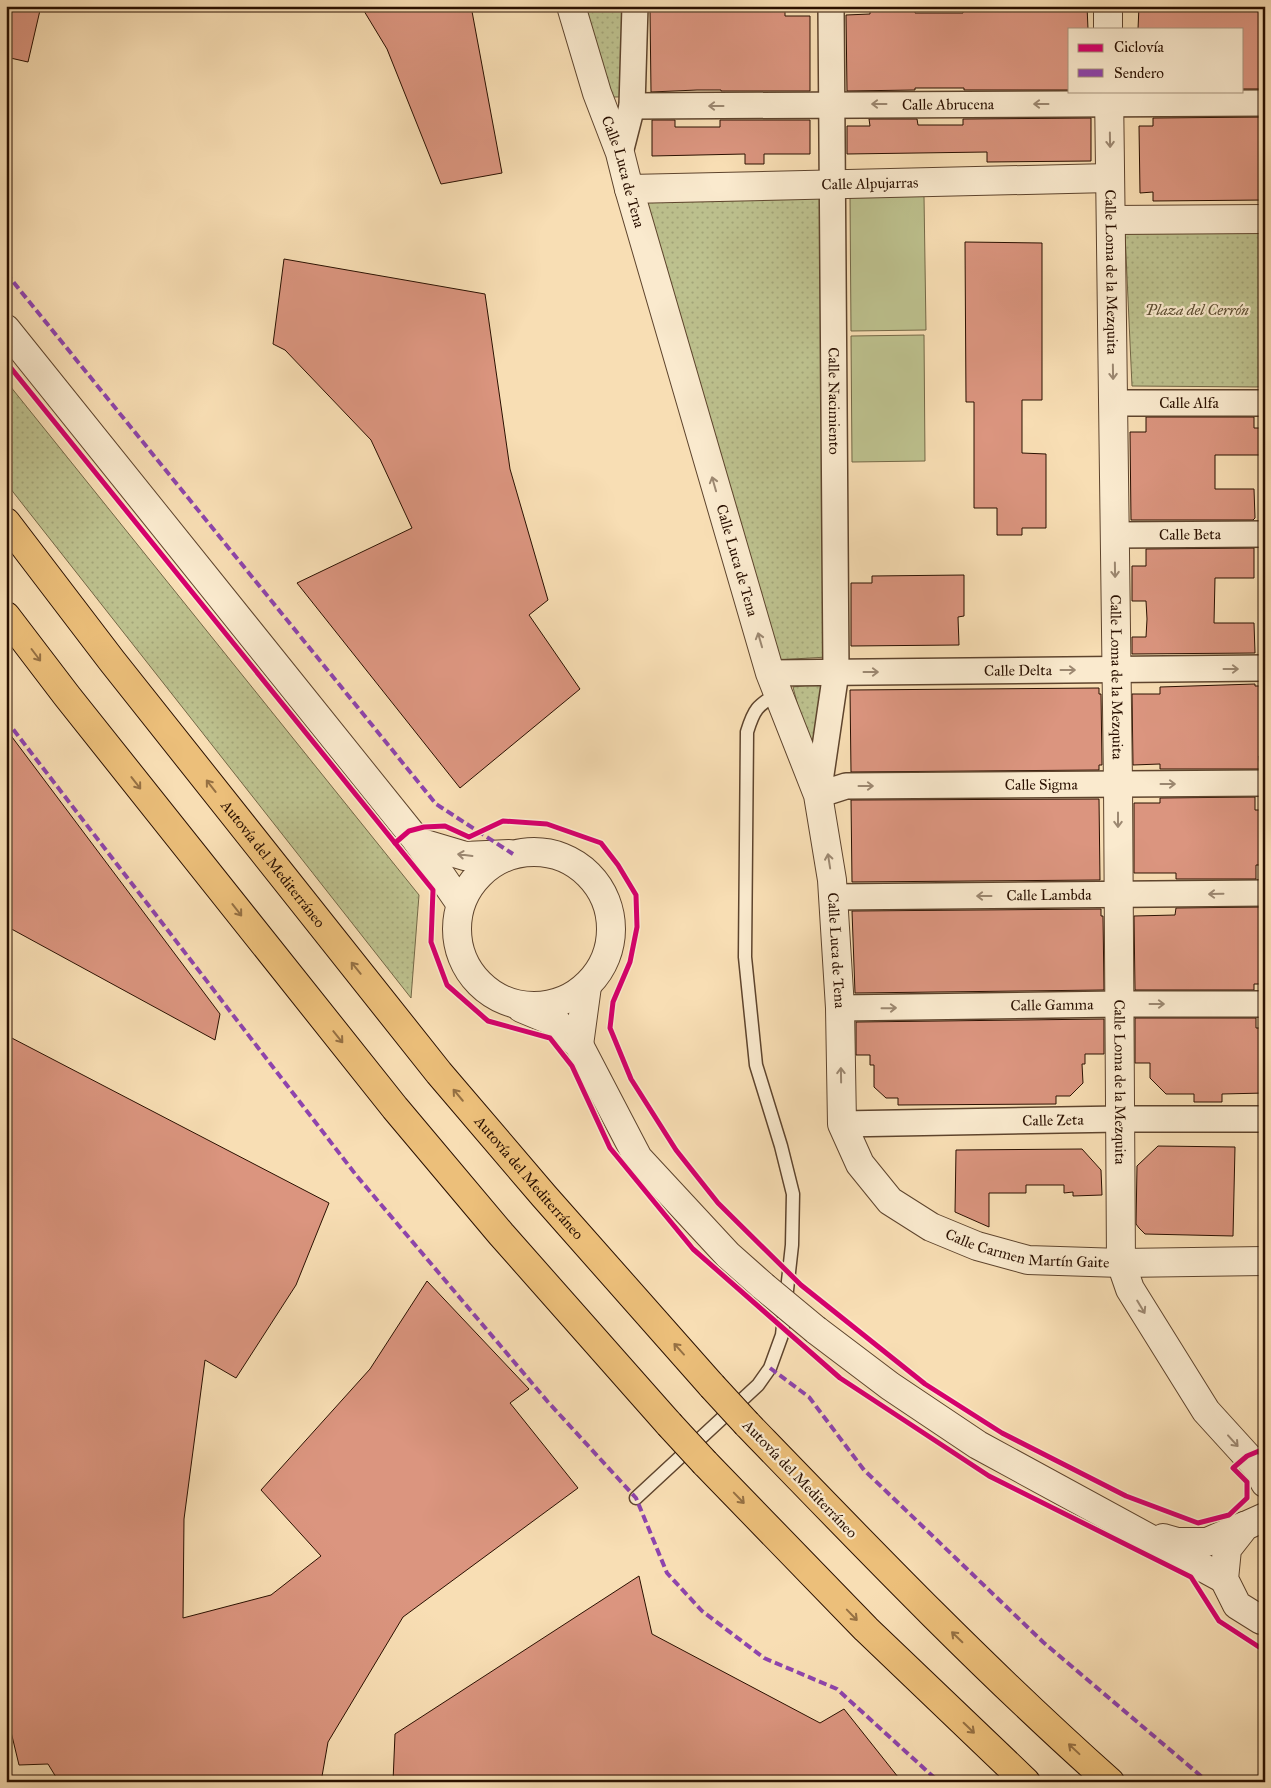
<svg xmlns="http://www.w3.org/2000/svg" width="1271" height="1788" font-family="'IM FELL Great Primer',serif">
	<style>
		.park { fill: url(#park-dots); stroke: #746847 }
		.garden { fill: #bdc18e; stroke: #746847 }
		.building { fill: #db957f; stroke: #2a1000 }
		.lines { fill: none; stroke-linecap: round; stroke-linejoin: round }
		.service-casing { stroke: #5e442d; stroke-width: 15 }
		.minor-casing { stroke: #5e442d; stroke-width: 28 }
		.tertiary-casing { stroke: #5e442d; stroke-width: 30 }
		.motorway-casing { stroke: #2a1000; stroke-width: 30 }
		.service { stroke: #faeace; stroke-width: 12 }
		.minor { stroke: #faeace; stroke-width: 25 }
		.tertiary { stroke: #faeace; stroke-width: 28 }
		.motorway { stroke: #ecbf7a; stroke-width: 28 }
		.tertiary-bridge-casing { stroke: #5e442d; stroke-width: 30; stroke-linecap: butt }
		.motorway-bridge-casing { stroke: #2a1000; stroke-width: 30; stroke-linecap: butt }
		.tertiary-bridge { stroke: #faeace; stroke-width: 28 }
		.motorway-bridge { stroke: #ecbf7a; stroke-width: 28 }
		.quiet { stroke: #8e44ad; stroke-width: 4; stroke-dasharray: 8 4; stroke-linecap: butt }
		.cycleway-casing { stroke: #faeace; stroke-width: 8 }
		.cycleway { stroke: #d6006c; stroke-width: 5 }
		.oneway { stroke: #9c8871 }
		.oneway2 { stroke: #957043 }
		.labels { text-anchor: middle; stroke-width: 4.5; stroke-linejoin: round; paint-order: stroke }
		.street-label { font-size: 15px; fill: #2a1000; stroke: #faeace }
		.park-label { font-size: 15px; font-style: italic; fill: #5d4e32; stroke: #faeace }
	</style>
	<defs>
		<pattern id="park-dots" width="8" height="8" patternUnits="userSpaceOnUse" patternTransform="scale(1.25)"><rect width="8" height="8" fill="#bdc18e"/><path d="M2 2h.1M6 6h.1" fill="none" stroke="#a3a579" stroke-width="1.8" stroke-linecap="round"/></pattern>
	</defs>
	<rect width="100%" height="100%" fill="#f8deb4"/>
	<filter id="stains"><feTurbulence type="fractalNoise" baseFrequency=".004" numOctaves="4"/><feColorMatrix values="0 0 0 0 .2 0 0 0 0 .09 0 0 0 0 .02 0 0 0 .5 -.17"/></filter>
	<radialGradient id="worn" r=".72"><stop offset=".6" stop-color="#630" stop-opacity="0"/><stop offset="1" stop-color="#630" stop-opacity=".3"/></radialGradient>
	<!-- park -->
	<g class="park">
		<polygon points="585,6 626,6 625,97 612,97"/>
		<polygon points="825,189 827,657 776,660 642,196"/>
		<polygon points="1125,233 1265,233 1265,387 1132,386"/>
		<polygon points="6,381 419,895 411,998 6,483"/>
		<polygon points="826,683 814,768 793,687"/>
	</g>
	<!-- garden -->
	<g class="garden">
		<polygon points="924,196 926,330 851,331 850,197"/>
		<polygon points="924,335 925,461 852,462 851,336"/>
	</g>
	<!-- building -->
	<g class="building">
		<polygon points="6,6 41,6 28,62 6,57"/>
		<polygon points="361,6 471,6 502,173 441,184 387,49"/>
		<polygon points="1087,6 1088,29 1070,29 1070,90 964,90 964,88 915,88 915,90 847,91 846,15 870,14 870,9 915,8 915,13 963,13 963,8"/>
		<polygon points="1139,6 1265,6 1265,89 1242,89 1242,29 1138,29"/>
		<polygon points="785,10 785,16 810,16 810,91 721,91 721,90 697,90 651,92 650,11"/>
		<polygon points="1265,117 1265,200 1153,201 1153,192 1140,193 1139,126 1153,126 1153,118"/>
		<polygon points="1091,118 1091,161 987,162 987,152 847,154 847,126 870,126 869,119 917,119 918,125 963,125 963,119"/>
		<polygon points="652,120 675,120 675,127 720,127 720,120 810,120 810,154 764,154 764,164 745,164 745,154 652,156"/>
		<polygon points="965,242 1042,243 1042,400 1022,400 1022,453 1046,454 1046,528 1022,528 1022,535 997,535 997,508 974,508 974,402 966,402"/>
		<polygon points="284,259 485,294 510,469 548,600 529,615 580,689 460,788 297,583 412,528 371,440 285,350 273,344"/>
		<polygon points="1146,417 1254,417 1254,428 1265,428 1265,455 1215,455 1215,489 1254,489 1255,518 1253,520 1131,520 1130,432 1146,432"/>
		<polygon points="1254,548 1254,578 1215,578 1214,623 1254,623 1255,653 1132,654 1132,637 1146,637 1147,619 1146,601 1132,601 1132,566 1146,566 1146,549"/>
		<polygon points="964,575 964,616 958,617 959,645 851,646 851,583 872,583 872,576"/>
		<polygon points="1255,684 1255,686 1265,686 1265,755 1259,756 1260,769 1160,769 1160,764 1133,765 1132,694 1160,694 1160,687"/>
		<polygon points="1099,688 1099,694 1101,694 1102,765 1099,765 1099,770 851,772 850,690"/>
		<polygon points="6,729 220,1014 215,1040 6,926"/>
		<polygon points="1255,797 1255,810 1265,810 1265,865 1256,865 1256,879 1176,879 1176,873 1134,873 1134,803 1160,803 1160,798"/>
		<polygon points="1099,799 1100,880 852,882 851,800"/>
		<polygon points="1260,907 1260,922 1265,922 1265,981 1260,981 1260,984 1254,984 1254,990 1135,990 1134,916 1175,915 1176,908"/>
		<polygon points="1101,909 1101,916 1103,916 1104,990 855,993 852,911"/>
		<polygon points="1135,1018 1256,1018 1256,1028 1265,1028 1265,1093 1222,1094 1222,1102 1194,1102 1194,1094 1166,1094 1150,1078 1150,1063 1135,1063"/>
		<polygon points="1104,1019 1104,1054 1085,1054 1085,1064 1082,1064 1083,1083 1070,1096 1056,1096 1056,1104 898,1105 898,1098 886,1098 874,1087 874,1065 870,1065 870,1055 856,1055 856,1022"/>
		<polygon points="6,1035 329,1203 296,1285 236,1378 205,1360 184,1519 183,1618 271,1595 321,1556 261,1490 370,1369 427,1281 529,1389 510,1403 578,1488 403,1617 328,1742 321,1782 59,1782 48,1764 19,1765 6,1711"/>
		<polygon points="1158,1146 1235,1147 1233,1236 1145,1234 1139,1228 1136,1224 1137,1166"/>
		<polygon points="1082,1149 1101,1170 1102,1195 1073,1196 1073,1192 1064,1193 1064,1185 1026,1185 1026,1193 989,1193 989,1227 955,1212 956,1150"/>
		<polygon points="639,1576 652,1634 820,1723 844,1709 902,1782 393,1782 395,1734"/>
	</g>
	<g class="lines">
		<defs>
			<path id="service" d="M 636,1498 L 758,1385 L 770,1368 L 782,1335 L 792,1245 L 793,1194 L 781,1146 L 756,1065 L 745,957 L 747,732 C 754,709 757,706 778,693"/>
			<g id="minor">
				<path id="s1" d="M 831,6 L 836,672 L 818,795 L 846,786 L 1265,783"/>
				<path id="s2" d="M 632,106 L 1265,103"/>
				<polyline points="620,153 632,106 635,6"/>
				<path id="s3" d="M 1114,403 L 1265,403"/>
				<path id="s4" d="M 1115,535 L 1265,534"/>
				<path id="s5" d="M 770,673 L 1265,668"/>
				<path id="s6" d="M 833,897 L 1265,893"/>
				<path id="s7" d="M 840,1008 L 1119,1004 L 1265,1004"/>
				<path id="s8" d="M 842,1124 L 1120,1119 L 1265,1119"/>
			</g>
			<g id="tertiary">
				<path id="s9" d="M 571,6 L 597,93 L 620,153 L 629,189 L 770,673 L 818,795 L 832,880 L 840,1008 L 842,1124 L 860,1164 L 890,1201 L 931,1227 L 977,1246 L 1028,1260 L 1121,1263 L 1265,1261"/>
				<polyline points="1108,6 1108,29"/>
				<path id="s10" d="M 1109,91 L 1118,784 L 1121,1263 L 1130,1289 L 1206,1411 L 1256,1466 L 1265,1483"/>
				<path id="s11" d="M 629,189 L 1110,178"/>
				<polyline points="1111,220 1265,219"/>
				<polyline points="6,329 418,842 460,903"/>
				<polyline points="418,842 465,856 509,854"/>
				<circle cx="534" cy="929" r="77"/>
				<polyline points="521,1008 557,1023 579,1045 638,1158 728,1255 763,1286"/>
				<polyline points="579,1045 587,986"/>
				<polyline points="816,1330 890,1386 978,1445 1224,1579"/>
				<polyline points="1265,1517 1245,1526 1227,1549 1224,1579 1237,1605 1261,1620 1265,1620"/>
				<polyline points="1163,1538 1177,1542 1207,1542 1244,1526"/>
			</g>
			<g id="motorway">
				<path id="s12" d="M 6,522 L 112,661 L 439,1073 L 544,1196 L 712,1386"/>
				<polyline points="6,616 67,696 395,1108 501,1234 669,1424"/>
				<path d="M 747,1424 C 865,1546 983,1669 1110,1782"/>
				<polyline points="705,1463 866,1629 1026,1782"/>
			</g>
		</defs>
		<!-- service casing -->
		<use href="#service" class="service-casing"/>
		<!-- minor casing -->
		<use href="#minor" class="minor-casing"/>
		<!-- tertiary casing -->
		<use href="#tertiary" class="tertiary-casing"/>
		<!-- motorway casing -->
		<use href="#motorway" class="motorway-casing"/>
		<!-- service -->
		<use href="#service" class="service"/>
		<!-- minor -->
		<use href="#minor" class="minor"/>
		<!-- tertiary -->
		<use href="#tertiary" class="tertiary"/>
		<!-- motorway -->
		<use href="#motorway" class="motorway"/>
		<defs>
			<polyline id="tertiary-bridge" points="763,1286 816,1330"/>
			<g id="motorway-bridge">
				<polyline points="712,1386 747,1424"/>
				<polyline points="669,1424 705,1463"/>
			</g>
		</defs>
		<!-- tertiary-bridge casing -->
		<use href="#tertiary-bridge" class="tertiary-bridge-casing"/>
		<!-- motorway-bridge casing -->
		<use href="#motorway-bridge" class="motorway-bridge-casing"/>
		<!-- tertiary-bridge -->
		<use href="#tertiary-bridge" class="tertiary-bridge"/>
		<!-- motorway-bridge -->
		<use href="#motorway-bridge" class="motorway-bridge"/>
		<!-- quiet -->
		<g class="quiet">
			<polyline points="6,273 436,804 513,854"/>
			<polyline points="6,720 356,1175 548,1402 636,1498 667,1573 702,1611 764,1658 837,1689 939,1782"/>
			<polyline points="770,1368 809,1397 864,1470 1043,1642 1208,1782"/>
		</g>
		<defs>
			<g id="cycleway">
				<polyline points="6,362 433,890 431,942 447,985 488,1021 550,1038 572,1066 610,1148 693,1249 840,1378 989,1476 1191,1577 1219,1621 1259,1647 1265,1646"/>
				<polyline points="395,843 409,831 424,827 445,826 469,837 503,821 547,824 601,843 618,865 636,895 637,927 630,962 613,1002 610,1028 631,1079 676,1150 718,1203 801,1285 925,1384 1002,1433 1126,1496 1198,1523 1229,1515 1247,1498 1247,1482 1233,1468 1247,1456 1259,1451 1265,1459"/>
			</g>
		</defs>
		<!-- cycleway casing -->
		<use href="#cycleway" class="cycleway-casing"/>
		<!-- cycleway -->
		<use href="#cycleway" class="cycleway"/>
	</g>
	<!-- one-way arrows -->
	<defs><path id="oneway-shaft" d="M-6 0H5M1.5-3L5.5 0L1.5 3" fill="none" stroke-width="1.6" stroke-linecap="round" stroke-linejoin="round" transform="scale(1.25)"/></defs>
	<g class="oneway">
		<use href="#oneway-shaft" transform="translate(879 104) rotate(180)"/>
		<use href="#oneway-shaft" transform="translate(1041 104) rotate(180)"/>
		<use href="#oneway-shaft" transform="translate(716 106) rotate(180)"/>
		<use href="#oneway-shaft" transform="translate(1110 140) rotate(89)"/>
		<use href="#oneway-shaft" transform="translate(1113 372) rotate(89)"/>
		<use href="#oneway-shaft" transform="translate(714 484) rotate(-106)"/>
		<use href="#oneway-shaft" transform="translate(1115 570) rotate(89)"/>
		<use href="#oneway-shaft" transform="translate(760 640) rotate(-106)"/>
		<use href="#oneway-shaft" transform="translate(1231 669)"/>
		<use href="#oneway-shaft" transform="translate(1068 670)"/>
		<use href="#oneway-shaft" transform="translate(871 672)"/>
		<use href="#oneway-shaft" transform="translate(1168 784)"/>
		<use href="#oneway-shaft" transform="translate(866 786)"/>
		<use href="#oneway-shaft" transform="translate(1118 820) rotate(90)"/>
		<use href="#oneway-shaft" transform="translate(465 855) rotate(-173)"/>
		<use href="#oneway-shaft" transform="translate(829 861) rotate(-99)"/>
		<use href="#oneway-shaft" transform="translate(1216 894) rotate(179)"/>
		<use href="#oneway-shaft" transform="translate(984 896) rotate(180)"/>
		<use href="#oneway-shaft" transform="translate(1157 1004)"/>
		<use href="#oneway-shaft" transform="translate(889 1008) rotate(-1)"/>
		<use href="#oneway-shaft" transform="translate(841 1075) rotate(-91)"/>
		<use href="#oneway-shaft" transform="translate(1141 1307) rotate(59)"/>
		<use href="#oneway-shaft" transform="translate(1233 1441) rotate(48)"/>
	</g>
	<g class="oneway2">
		<use href="#oneway-shaft" transform="translate(36 655) rotate(53)"/>
		<use href="#oneway-shaft" transform="translate(136 783) rotate(52)"/>
		<use href="#oneway-shaft" transform="translate(211 786) rotate(-128)"/>
		<use href="#oneway-shaft" transform="translate(237 910) rotate(52)"/>
		<use href="#oneway-shaft" transform="translate(356 968) rotate(-129)"/>
		<use href="#oneway-shaft" transform="translate(338 1037) rotate(51)"/>
		<use href="#oneway-shaft" transform="translate(458 1095) rotate(-130)"/>
		<use href="#oneway-shaft" transform="translate(679 1349) rotate(-132)"/>
		<use href="#oneway-shaft" transform="translate(739 1498) rotate(46)"/>
		<use href="#oneway-shaft" transform="translate(852 1615) rotate(46)"/>
		<use href="#oneway-shaft" transform="translate(957 1637) rotate(-136)"/>
		<use href="#oneway-shaft" transform="translate(969 1728) rotate(44)"/>
		<use href="#oneway-shaft" transform="translate(1074 1749) rotate(-137)"/>
	</g>
	<g class="labels">
		<!-- street labels -->
		<g class="street-label">
			<text dy="5" stroke="none"><textPath href="#s2" startOffset="316">Calle Abrucena</textPath></text>
			<text dy="5" stroke="none"><textPath href="#s9" startOffset="174">Calle Luca de Tena</textPath></text>
			<text dy="5" stroke="none"><textPath href="#s11" startOffset="241">Calle Alpujarras</textPath></text>
			<text dy="5" stroke="none"><textPath href="#s10" startOffset="181">Calle Loma de la Mezquita</textPath></text>
			<text dy="5" stroke="none"><textPath href="#s1" startOffset="395">Calle Nacimiento</textPath></text>
			<text dy="5" stroke="none"><textPath href="#s3" startOffset="75">Calle Alfa</textPath></text>
			<text dy="5" stroke="none"><textPath href="#s4" startOffset="75">Calle Beta</textPath></text>
			<text dy="5" stroke="none"><textPath href="#s9" startOffset="579">Calle Luca de Tena</textPath></text>
			<text dy="5" stroke="none"><textPath href="#s5" startOffset="248">Calle Delta</textPath></text>
			<text dy="5" stroke="none"><textPath href="#s10" startOffset="586">Calle Loma de la Mezquita</textPath></text>
			<text dy="5" stroke="none"><textPath href="#s1" startOffset="1015">Calle Sigma</textPath></text>
			<text dy="5" stroke="none"><textPath href="#s12" startOffset="434">Autovía del Mediterráneo</textPath></text>
			<text dy="5" stroke="none"><textPath href="#s6" startOffset="216">Calle Lambda</textPath></text>
			<text dy="5" stroke="none"><textPath href="#s9" startOffset="984">Calle Luca de Tena</textPath></text>
			<text dy="5" stroke="none"><textPath href="#s7" startOffset="212">Calle Gamma</textPath></text>
			<text dy="5" stroke="none"><textPath href="#s10" startOffset="991">Calle Loma de la Mezquita</textPath></text>
			<text dy="5" stroke="none"><textPath href="#s8" startOffset="211">Calle Zeta</textPath></text>
			<text dy="5" stroke="none"><textPath href="#s12" startOffset="839">Autovía del Mediterráneo</textPath></text>
			<text dy="5" stroke="none"><textPath href="#s9" startOffset="1398">Calle Carmen Martín Gaite</textPath></text>
			<text transform="translate(800 1479) rotate(46)" y="5">Autovía del Mediterráneo</text>
		</g>
		<!-- park labels -->
		<g class="park-label">
			<text x="1197" y="315">Plaza del Cerrón</text>
		</g>
	</g>
	<!-- margin -->
	<rect width="1271" height="1788" fill="none" stroke="#f8deb4" stroke-width="25"/>
	<rect x="8" y="8" width="1256" height="1773" fill="none" stroke="#2a1000" stroke-width="2.5"/>
	<rect x="12" y="12" width="1246" height="1763" fill="none" stroke="#2a1000"/>
	<!-- legend -->
	<rect x="1068" y="28" width="175" height="65" fill="#faeace" stroke="#a7937c"/>
	<rect x="1078" y="44" width="25" height="8" fill="#d6006c" stroke="#a7937c"/>
	<text x="1114" y="52" font-size="15" fill="#2a1000">Ciclovía</text>
	<rect x="1078" y="69" width="25" height="8" fill="#8e44ad" stroke="#a7937c"/>
	<text x="1114" y="78" font-size="15" fill="#2a1000">Sendero</text>
	<rect width="100%" height="100%" filter="url(#stains)"/>
	<rect width="100%" height="100%" fill="url(#worn)"/>
</svg>
